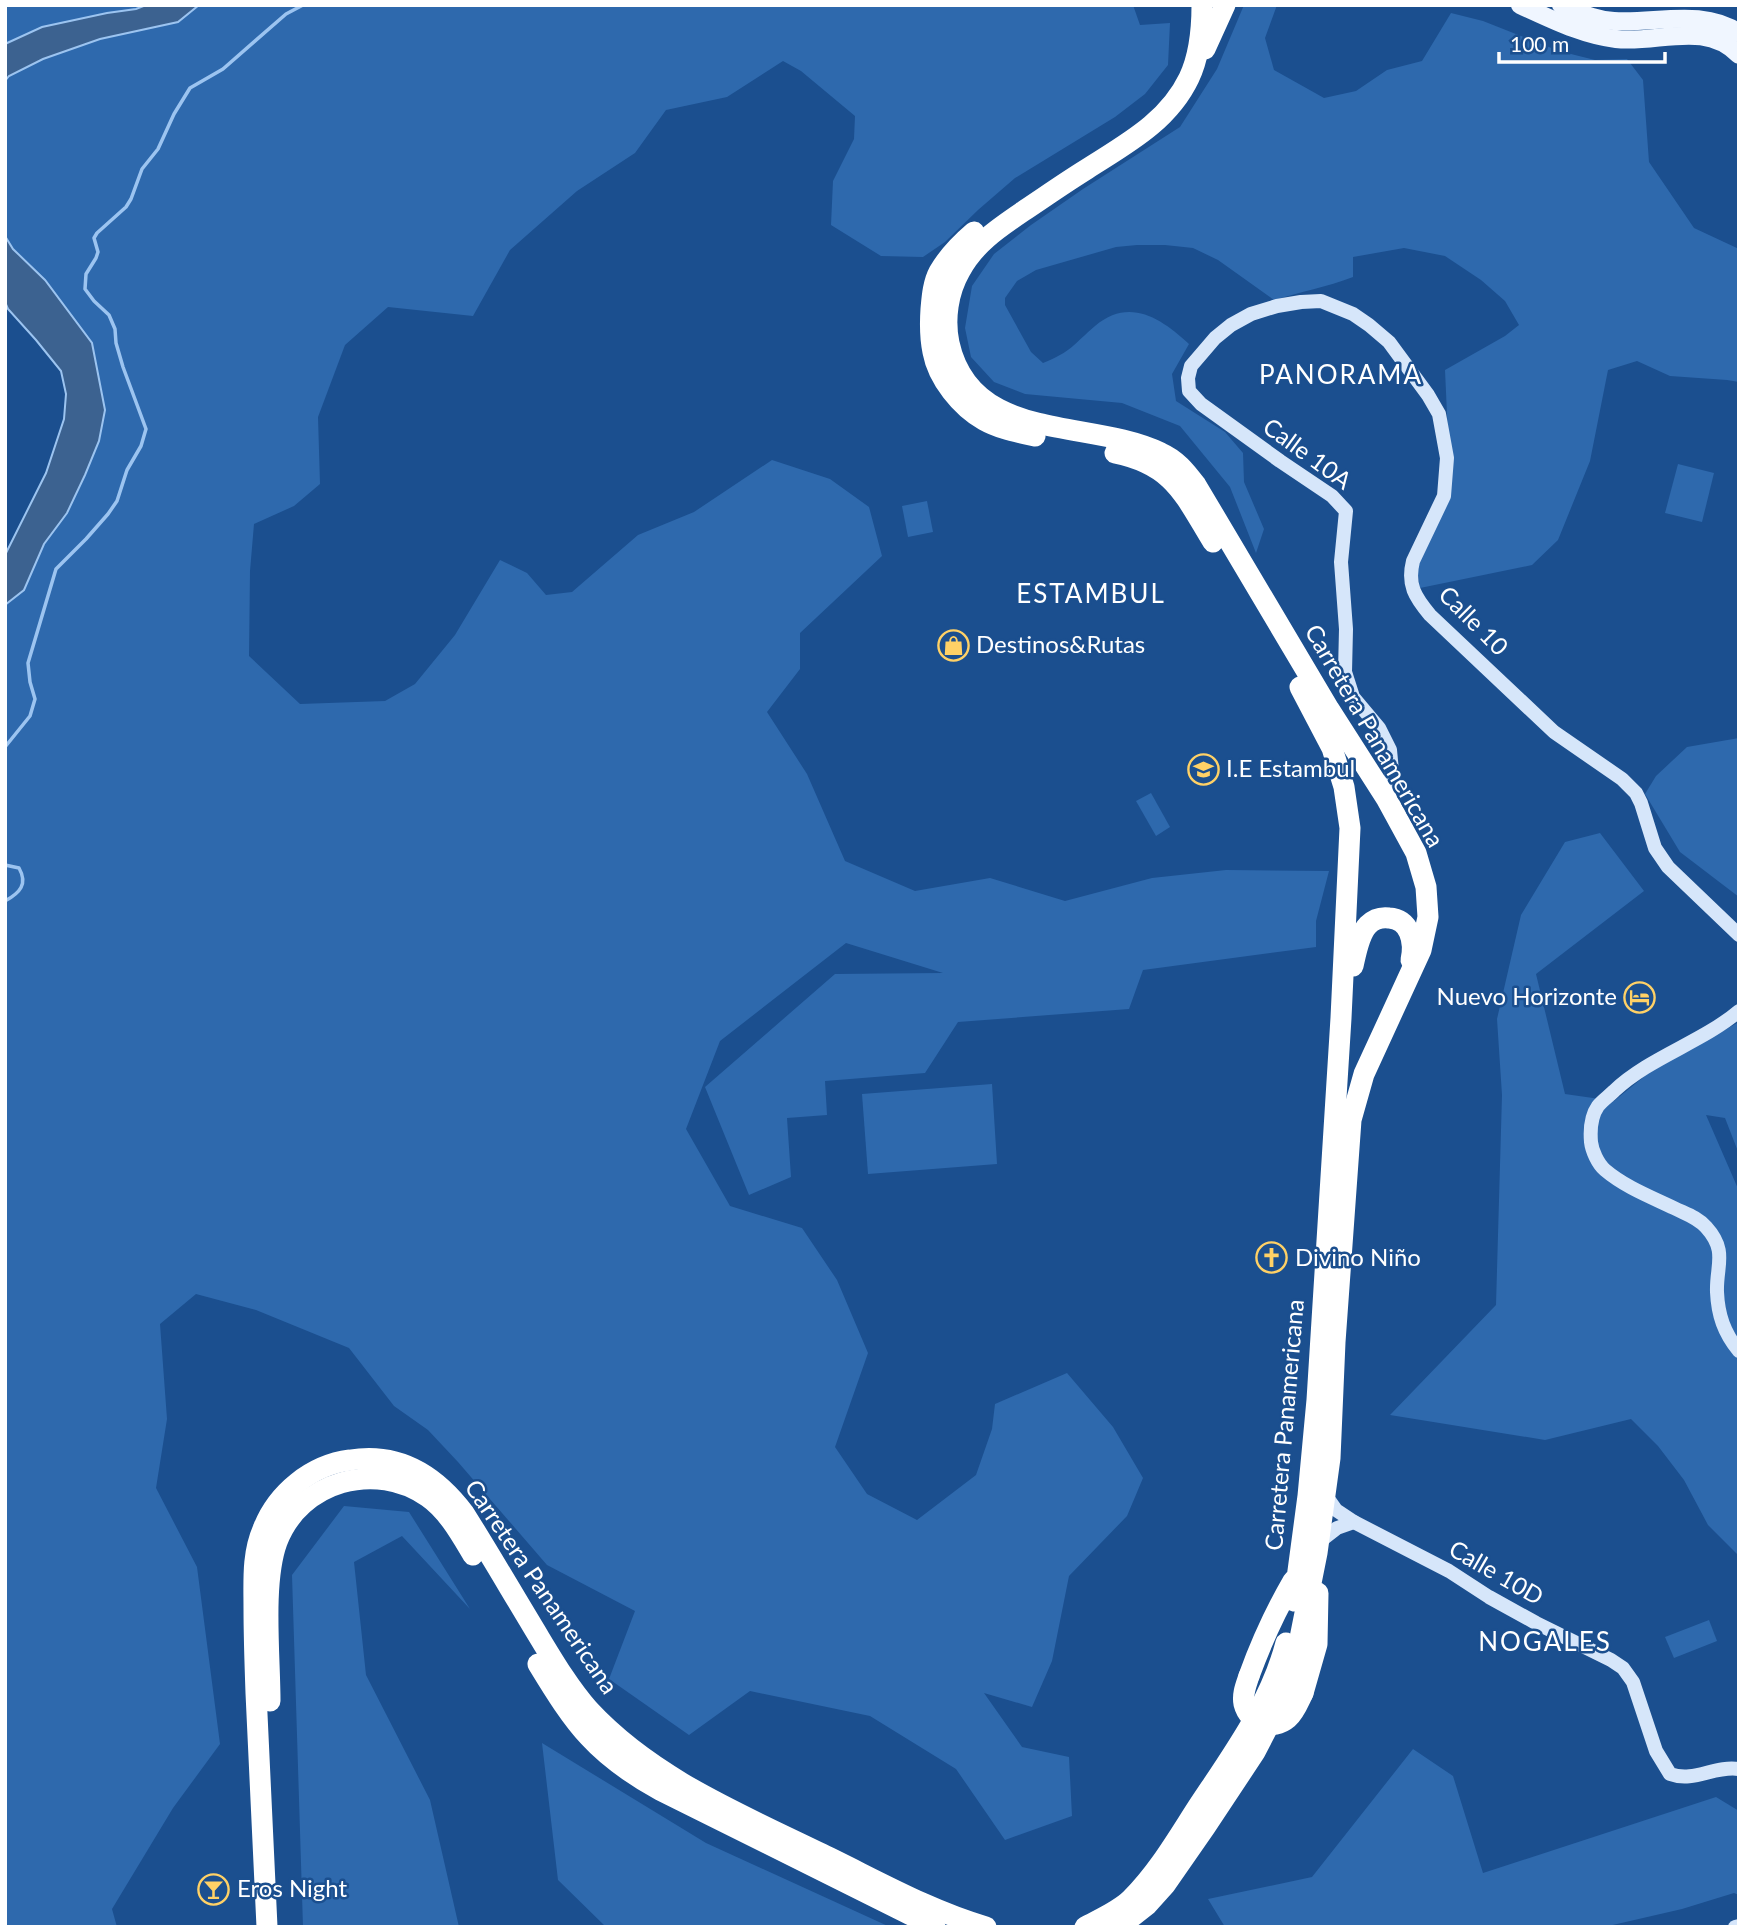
<svg xmlns="http://www.w3.org/2000/svg" width="1744" height="1932" font-family="Lato,sans-serif">
	<style>
		.green { fill: #2e69ad }
		.water { fill: #3c6290; stroke: #9cc4f0; stroke-width: 2 }
		.lines { fill: none; stroke-linecap: round; stroke-linejoin: round }
		.stream { stroke: #9cc4f0; stroke-width: 3.5 }
		.secondary { stroke: #d6e6fa; stroke-width: 14 }
		.primary { stroke: #f0f6ff; stroke-width: 18 }
		.highway { stroke: #fff; stroke-width: 21 }
		.highway-bridge { stroke: #fff; stroke-width: 21 }
		.labels { text-anchor: middle; stroke-width: 5; stroke-linejoin: round; paint-order: stroke }
		.street-label { font-size: 24px; fill: #fff; stroke: #1b4f8f }
		.poi-label { font-size: 24px; fill: #fff; stroke: #1b4f8f; text-anchor: start }
		.neighbourhood-label { font-size: 26px; letter-spacing: 2px; fill: #fff; stroke: #1b4f8f }
	</style>
	<rect width="100%" height="100%" fill="#1b4f8f"/>
	<!-- green -->
	<g class="green">
		<polygon points="5,5 146,5 136,9 107,13 42,27 5,44"/>
		<polygon points="199,5 1133,5 1140,25 1170,23 1168,65 1145,94 1115,117 1015,178 978,210 945,242 923,257 881,256 831,225 833,181 854,139 855,116 801,71 783,61 727,97 666,110 635,153 577,191 510,250 473,316 388,307 345,345 318,417 320,484 294,506 254,524 250,571 249,656 300,704 385,701 415,684 455,635 500,560 527,573 546,595 572,592 638,535 694,512 772,460 830,479 869,507 882,556 800,633 800,669 767,712 807,774 845,861 915,891 990,878 1065,901 1152,878 1226,870 1329,871 1316,921 1316,947 1143,970 1129,1009 958,1022 925,1073 825,1081 827,1115 787,1118 791,1177 749,1195 705,1087 835,974 943,973 846,943 720,1041 686,1129 730,1206 802,1228 837,1280 868,1353 835,1447 867,1494 917,1520 976,1475 992,1429 995,1404 1067,1373 1113,1427 1143,1478 1127,1516 1069,1576 1052,1661 1032,1707 984,1693 1022,1747 1069,1757 1072,1816 1005,1840 956,1769 870,1716 750,1691 689,1735 609,1679 635,1611 547,1565 458,1462 428,1430 394,1406 349,1348 256,1310 196,1294 160,1324 167,1419 156,1488 197,1567 220,1744 173,1808 112,1909 117,1927 5,1927 5,605 24,590 44,544 67,513 85,475 96,368 92,343 45,280 13,249 5,236 5,81 9,76 43,59 100,39 178,22"/>
		<path d="M 1244,5 L 1277,5 L 1265,38 L 1274,70 L 1324,98 L 1356,91 L 1387,70 L 1422,61 L 1451,13 L 1483,21 L 1559,51 L 1595,60 L 1627,59 L 1643,80 L 1649,162 L 1694,228 L 1739,249 L 1739,382 L 1727,380 L 1670,376 L 1637,361 L 1608,370 L 1590,461 L 1558,540 L 1532,565 L 1420,588 L 1416,562 L 1449,458 L 1445,370 L 1505,336 L 1519,325 L 1505,301 L 1481,280 L 1445,256 L 1404,248 L 1353,257 L 1353,277 C 1327,287 1300,292 1274,300 L 1218,260 L 1193,248 L 1165,245 L 1137,245 L 1116,247 L 1036,270 L 1017,281 L 1005,298 L 1005,305 L 1031,352 L 1043,363 C 1071,352 1074,344 1095,326 C 1129,297 1161,318 1189,344 L 1172,374 L 1176,401 L 1225,432 L 1243,453 L 1244,482 L 1264,529 L 1256,553 L 1230,487 L 1180,426 L 1122,403 L 1025,394 L 994,382 L 971,357 L 965,328 L 972,286 L 994,254 L 1031,225 L 1083,189 L 1180,127 L 1217,69 Z"/>
		<polygon points="1678,464 1714,473 1702,522 1665,513"/>
		<polygon points="927,501 933,532 908,537 902,506"/>
		<polygon points="1739,738 1739,897 1680,852 1645,794 1656,776 1687,747"/>
		<polygon points="1151,793 1170,827 1156,836 1136,801"/>
		<polygon points="1600,833 1644,891 1536,974 1565,1094 1614,1101 1651,1071 1739,1022 1739,1154 1725,1118 1706,1115 1739,1191 1739,1556 1708,1525 1684,1480 1658,1446 1631,1419 1545,1440 1390,1415 1496,1305 1502,1095 1497,1019 1521,915 1565,842"/>
		<polygon points="992,1084 997,1164 868,1174 862,1094"/>
		<polygon points="344,1506 409,1512 470,1609 402,1536 354,1562 366,1675 430,1800 459,1927 303,1927 292,1575"/>
		<polygon points="1709,1620 1717,1641 1674,1658 1665,1637"/>
		<polygon points="542,1743 706,1843 890,1927 606,1927 558,1880"/>
		<polygon points="1413,1749 1453,1776 1483,1873 1716,1797 1739,1811 1739,1895 1734,1893 1682,1909 1604,1927 1225,1927 1208,1899 1312,1877"/>
	</g>
	<!-- water -->
	<g class="water">
		<polygon points="146,5 199,5 178,22 100,39 43,59 9,76 5,81 5,44 42,27 107,13 136,9"/>
		<polygon points="5,236 13,249 45,280 92,343 105,410 99,441 85,475 67,513 44,544 24,590 5,605 5,555 46,473 64,419 66,394 61,371 36,340 8,309 5,302"/>
	</g>
	<g class="lines">
		<!-- stream -->
		<g class="stream">
			<polyline points="5,747 30,716 35,699 30,682 28,663 56,569 86,539 108,514 117,501 127,470 141,446 146,429 123,367 116,343 115,329 109,315 94,301 85,289 86,274 96,258 98,252 94,238 97,233 126,207 131,199 142,169 158,149 174,114 190,88 223,69 286,14 303,5"/>
			<path d="M 5,865 L 19,868 C 28,884 20,893 5,901"/>
		</g>
		<!-- secondary -->
		<g class="secondary">
			<path d="M 1386,798 L 1390,789 L 1392,771 L 1390,750 L 1379,728 L 1353,697 L 1345,672 L 1346,629 L 1341,562 L 1346,511 L 1332,496 L 1280,461 L 1201,404 L 1189,391 L 1188,378 L 1191,366 L 1215,338 L 1231,325 L 1251,314 L 1277,306 L 1301,302 L 1321,301 L 1353,314 L 1369,325 L 1389,342 L 1428,395 L 1439,414 L 1447,458 L 1444,496 L 1413,561 C 1407,585 1415,597 1430,615 L 1554,732 L 1622,779 L 1636,793 L 1641,803 L 1655,848 L 1668,867 L 1739,935"/>
			<path d="M 1739,1011 C 1701,1043 1650,1057 1614,1091 C 1609,1096 1602,1101 1598,1106 C 1591,1116 1590,1130 1591,1142 C 1592,1151 1598,1164 1605,1170 C 1625,1187 1651,1197 1674,1208 C 1686,1214 1697,1217 1706,1227 C 1728,1251 1716,1266 1717,1292 C 1718,1315 1724,1333 1739,1351"/>
			<path d="M 1324,1493 L 1336,1510 L 1354,1522 L 1449,1571 L 1489,1597 L 1536,1623 L 1611,1660 L 1623,1668 L 1633,1682 L 1656,1751 L 1670,1774 C 1694,1783 1715,1765 1739,1769"/>
			<polyline points="1319,1542 1337,1528 1354,1522"/>
			<polyline points="1735,1927 1739,1926"/>
		</g>
		<!-- primary -->
		<g class="primary">
			<path d="M 1520,5 C 1551,19 1582,35 1616,39 C 1658,44 1705,20 1739,55"/>
			<path d="M 1561,5 C 1579,12 1595,20 1614,21 C 1655,24 1702,8 1739,33"/>
		</g>
		<!-- highway -->
		<g class="highway">
			<polyline points="1205,49 1225,5"/>
			<path d="M 974,232 C 960,244 948,256 939,272 C 933,283 932,298 931,309 C 930,324 930,338 933,352 C 938,379 961,407 984,420 C 1000,429 1018,432 1035,436"/>
			<path d="M 1115,453 C 1174,465 1184,495 1213,542"/>
			<path d="M 1353,966 C 1356,953 1359,934 1368,925 C 1374,919 1381,917 1389,918 C 1410,919 1415,942 1411,960"/>
			<polyline points="1294,1601 1308,1496 1317,1400 1341,1018 1350,828 1344,787 1332,748 1300,687"/>
			<path d="M 538,1664 C 575,1725 596,1755 660,1790 L 935,1927"/>
			<path d="M 1249,1676 C 1261,1643 1275,1612 1293,1581"/>
			<polyline points="1303,1693 1317,1644 1318,1593"/>
			<path d="M 270,1701 C 270,1656 262,1583 277,1542 C 300,1481 376,1460 428,1497 C 448,1511 461,1535 473,1555"/>
			<path d="M 267,1927 C 263,1849 260,1771 256,1693 C 255,1665 254,1636 254,1608 C 254,1581 252,1554 263,1529 C 277,1493 311,1465 350,1460 C 399,1452 436,1476 464,1513 C 488,1551 510,1589 533,1627 C 550,1655 567,1685 589,1710 C 652,1778 740,1814 822,1854 C 876,1880 928,1910 986,1927"/>
			<path d="M 1085,1927 C 1100,1919 1119,1911 1131,1899 C 1158,1872 1177,1839 1197,1808 C 1232,1755 1270,1704 1286,1643"/>
			<path d="M 1119,1927 L 1147,1905 L 1165,1885 L 1206,1826 L 1255,1752 L 1287,1690 L 1295,1663 L 1317,1553 L 1330,1458 L 1335,1342 L 1351,1120 L 1364,1074 L 1421,950 L 1428,917 L 1426,887 L 1416,853 L 1386,798 L 1329,709 L 1196,485 C 1186,472 1177,460 1161,453 C 1089,418 971,444 949,343 C 944,319 948,292 960,271 C 975,243 1000,227 1025,210 C 1046,196 1066,182 1087,169 C 1126,144 1168,122 1189,78 C 1199,57 1202,28 1202,5"/>
		</g>
		<!-- highway-bridge -->
		<path class="highway-bridge" d="M 1249,1676 C 1246,1685 1242,1694 1244,1704 C 1249,1724 1273,1731 1288,1718 C 1295,1712 1299,1701 1303,1693"/>
	</g>
	<!-- icons -->
	<defs>
		<symbol id="shop-ring" viewBox="-11 -11 22 22"><circle r="9.5" fill="#1b4f8f" stroke="#ffd166" stroke-width="1.5"/><path d="M-5-2.5h2.3a2.7 3.5 0 0 1 5.4 0H5L5.5 6h-11ZM-1.5-2.5h3a1.5 2.3 0 0 0-3 0Z" fill="#ffd166"/></symbol>
		<symbol id="school-ring" viewBox="-11 -11 22 22"><circle r="9.5" fill="#1b4f8f" stroke="#ffd166" stroke-width="1.5"/><path d="M0-5L7-2L0 1L-7-2ZM-4 1L0 2.5L4 1V4Q0 6-4 4Z" fill="#ffd166"/></symbol>
		<symbol id="hotel-ring" viewBox="-11 -11 22 22"><circle r="9.5" fill="#1b4f8f" stroke="#ffd166" stroke-width="1.5"/><path d="M-6-4.5h1.5V1H6V5H4.5V3h-9V5H-6ZM-4 0a1.8 1.8 0 1 1 3.6 0ZM.5 0V-2.5h3Q6-2.5 6 0Z" fill="#ffd166"/></symbol>
		<symbol id="church-ring" viewBox="-11 -11 22 22"><circle r="9.5" fill="#1b4f8f" stroke="#ffd166" stroke-width="1.5"/><path d="M-1.2-6h2.4v3.5h3.3v2.4h-3.3V6h-2.4V-.1h-3.3v-2.4h3.3Z" fill="#ffd166"/></symbol>
		<symbol id="bar-ring" viewBox="-11 -11 22 22"><circle r="9.5" fill="#1b4f8f" stroke="#ffd166" stroke-width="1.5"/><path d="M-6-5H6L.8 .8V4.5H3.5V6h-7V4.5H-.8V.8Z" fill="#ffd166"/></symbol>
	</defs>
	<g fill-rule="evenodd">
		<use href="#shop-ring" x="936" y="628" width="35" height="35"/>
		<use href="#school-ring" x="1186" y="752" width="35" height="35"/>
		<use href="#hotel-ring" x="1622" y="980" width="35" height="35"/>
		<use href="#church-ring" x="1254" y="1240" width="35" height="35"/>
		<use href="#bar-ring" x="196" y="1872" width="35" height="35"/>
	</g>
	<g class="labels">
		<!-- street labels -->
		<g class="street-label">
			<text transform="translate(1307 454) rotate(36)" y="8">Calle 10A</text>
			<text transform="translate(1473 621) rotate(45)" y="8">Calle 10</text>
			<text transform="translate(1374 736) rotate(60)" y="8">Carretera Panamericana</text>
			<text transform="translate(1285 1425) rotate(-85)" y="8">Carretera Panamericana</text>
			<text transform="translate(1496 1573) rotate(30)" y="8">Calle 10D</text>
			<text transform="translate(541 1587) rotate(56)" y="8">Carretera Panamericana</text>
		</g>
		<!-- poi labels -->
		<g class="poi-label">
			<text x="976" y="653">Destinos&amp;Rutas</text>
			<text x="1226" y="777">I.E Estambul</text>
			<text x="1617" y="1005" text-anchor="end">Nuevo Horizonte</text>
			<text x="1295" y="1266">Divino Niño</text>
			<text x="237" y="1897">Eros Night</text>
		</g>
		<!-- neighbourhood labels -->
		<g class="neighbourhood-label">
			<text x="1341" y="384">PANORAMA</text>
			<text x="1091" y="603">ESTAMBUL</text>
			<text x="1545" y="1651">NOGALES</text>
		</g>
	</g>
	<!-- border -->
	<rect width="1744" height="1932" fill="none" stroke="#ffffff" stroke-width="14"/>
	<!-- scale -->
	<path d="M1499 52v10h166v-10" fill="none" stroke="#ffffff" stroke-width="3.5"/>
	<text x="1510" y="52" font-size="21" fill="#ffffff" stroke="#1b4f8f" stroke-width="5" paint-order="stroke">100 m</text>
</svg>
